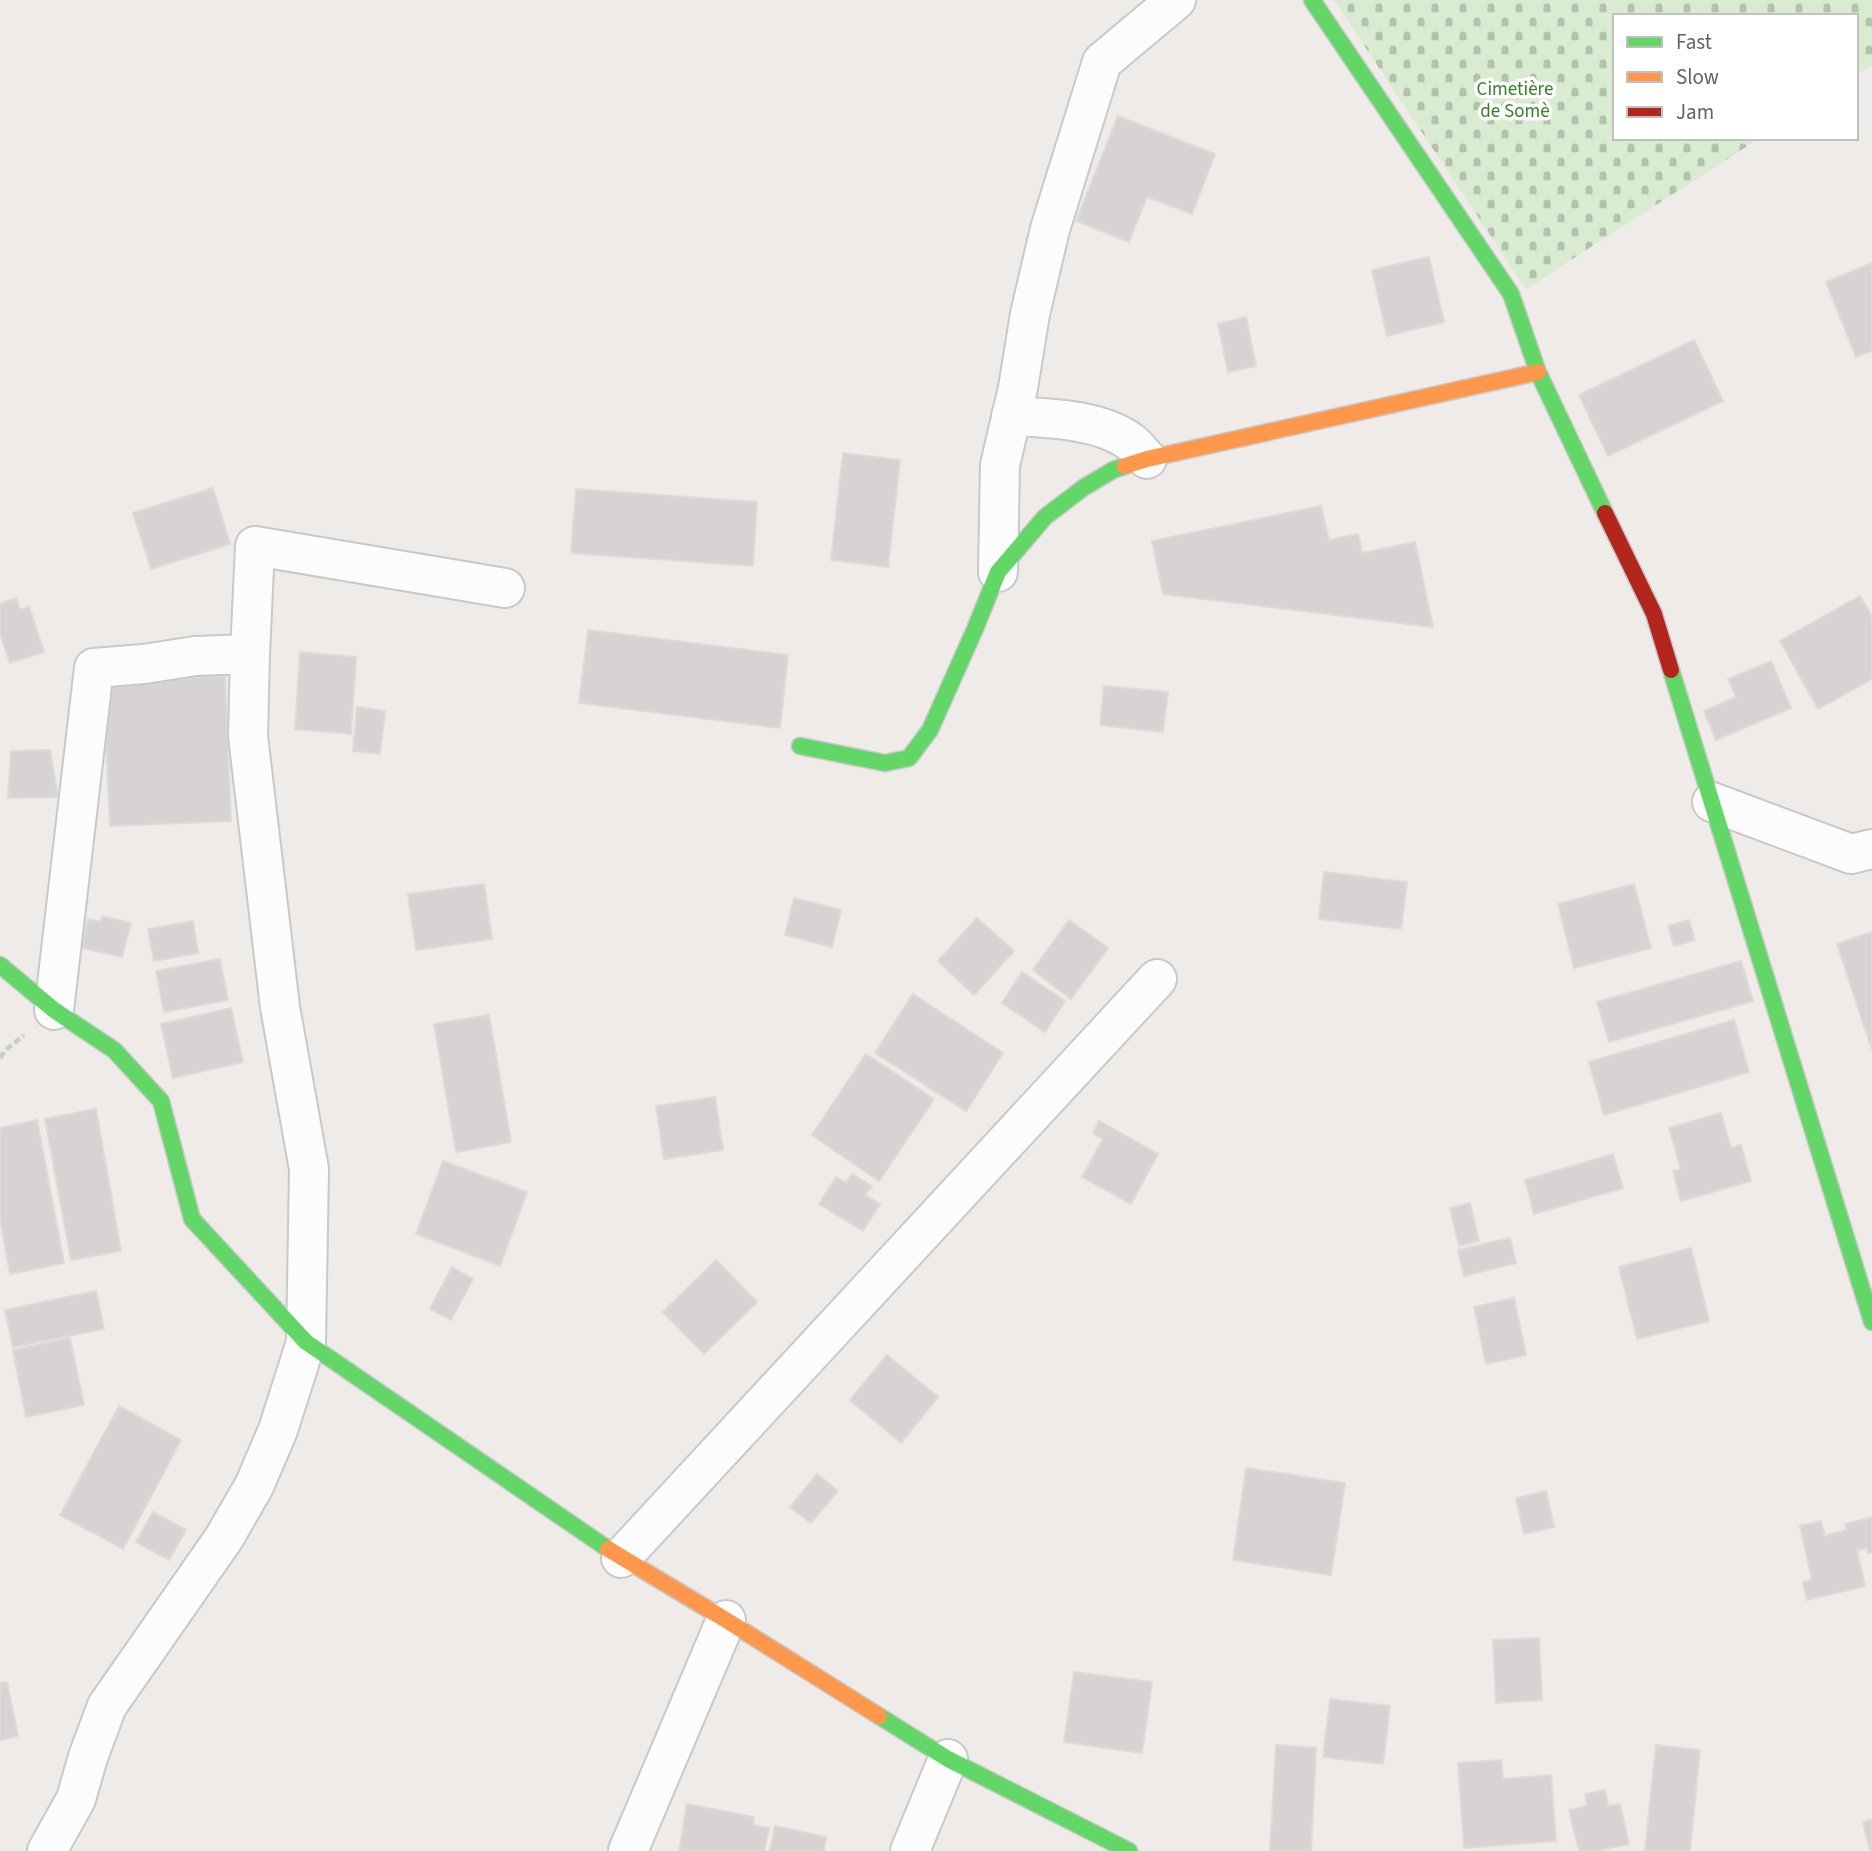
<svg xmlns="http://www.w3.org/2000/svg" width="1872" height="1851" font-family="'Source Sans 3',sans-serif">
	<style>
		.cemetery { fill: url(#cemetery-stones) }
		.building { fill: #d6d3d2; stroke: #dedad7; stroke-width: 2 }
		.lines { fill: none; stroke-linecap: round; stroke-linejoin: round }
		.street-casing { stroke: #c9c9c9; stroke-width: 42 }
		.fast-casing { stroke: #c9c9c9; stroke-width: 19 }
		.slow-casing { stroke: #c9c9c9; stroke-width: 19 }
		.jam-casing { stroke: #c9c9c9; stroke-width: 19 }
		.path { stroke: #c7cec9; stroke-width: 4.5; stroke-dasharray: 7 3.5; stroke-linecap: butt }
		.street { stroke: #fcfcfc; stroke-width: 38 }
		.fast { stroke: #63d668; stroke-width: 16 }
		.slow { stroke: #ff974d; stroke-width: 16 }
		.jam { stroke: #b3261e; stroke-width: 16 }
		.labels { text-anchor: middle; stroke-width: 7; stroke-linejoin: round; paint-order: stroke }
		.park-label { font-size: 19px; fill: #37802a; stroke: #fff }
	</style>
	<defs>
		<pattern id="cemetery-stones" width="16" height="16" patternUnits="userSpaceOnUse" patternTransform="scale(1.75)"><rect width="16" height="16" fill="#d9ebd1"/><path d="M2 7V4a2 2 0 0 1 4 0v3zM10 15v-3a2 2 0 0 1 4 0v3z" fill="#b3c2ad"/></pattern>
	</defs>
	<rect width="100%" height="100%" fill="#eeebe8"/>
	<!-- cemetery -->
	<polygon class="cemetery" points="1334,0 1872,0 1872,66 1856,76 1856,16 1615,16 1615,138 1760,138 1526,289"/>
	<!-- building -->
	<g class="building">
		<polygon points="1118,116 1215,154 1192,214 1147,197 1129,242 1076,221"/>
		<polygon points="1429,257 1444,322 1387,336 1372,270"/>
		<polygon points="1872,263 1872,351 1856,357 1826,282"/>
		<polygon points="1246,317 1256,366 1228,372 1218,324"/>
		<polygon points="1694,340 1723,401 1608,456 1579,395"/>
		<polygon points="843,453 900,460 888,567 831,560"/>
		<polygon points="213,488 230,544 151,569 133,513"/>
		<polygon points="576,489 757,502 753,566 571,553"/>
		<polygon points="1321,506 1329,540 1358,534 1362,553 1415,542 1433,627 1163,594 1152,541"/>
		<polygon points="1860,596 1872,617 1872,679 1818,709 1780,641"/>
		<polygon points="16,598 20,610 29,606 44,652 10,663 0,634 0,604"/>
		<polygon points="588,630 788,655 780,728 579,703"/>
		<polygon points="300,652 356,657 351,734 295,729"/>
		<polygon points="1771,661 1791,708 1716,740 1704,711 1736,697 1728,679"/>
		<polygon points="225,676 231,821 110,826 103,681"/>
		<polygon points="1104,686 1168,692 1163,732 1100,725"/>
		<polygon points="357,707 385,711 380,754 353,751"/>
		<polygon points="50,750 58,797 8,798 11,751"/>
		<polygon points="1324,872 1407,882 1401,929 1319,919"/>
		<polygon points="484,884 492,939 416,950 408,894"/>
		<polygon points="1634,884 1651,948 1574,968 1558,904"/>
		<polygon points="794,898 841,910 832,947 785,935"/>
		<polygon points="102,916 131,923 122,957 82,948 88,919 101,922"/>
		<polygon points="977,918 1014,951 974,995 938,961"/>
		<polygon points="1069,920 1108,948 1071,999 1033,970"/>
		<polygon points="1689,920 1695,940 1674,946 1668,926"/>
		<polygon points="193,921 198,953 154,961 148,929"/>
		<polygon points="1872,932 1872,1050 1837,944"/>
		<polygon points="220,959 228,1000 164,1012 156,971"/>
		<polygon points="1741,961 1753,1001 1609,1042 1597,1002"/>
		<polygon points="1022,972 1065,1001 1045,1032 1002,1003"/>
		<polygon points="913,994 1003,1053 966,1111 875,1053"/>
		<polygon points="231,1008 243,1062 173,1078 161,1024"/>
		<polygon points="489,1015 511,1142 456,1152 434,1024"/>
		<polygon points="1734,1020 1749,1072 1604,1115 1589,1062"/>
		<polygon points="866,1054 934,1099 879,1181 812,1135"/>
		<polygon points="715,1097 723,1150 664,1159 656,1106"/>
		<polygon points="96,1109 121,1251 71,1260 45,1119"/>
		<polygon points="1721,1113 1731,1148 1741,1145 1751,1181 1681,1201 1673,1171 1681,1169 1669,1128"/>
		<polygon points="37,1120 64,1263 10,1274 0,1219 0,1128"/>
		<polygon points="1099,1121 1158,1154 1131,1204 1082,1177 1103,1139 1093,1133"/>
		<polygon points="1613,1154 1623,1188 1534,1214 1525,1180"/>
		<polygon points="443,1161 527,1192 500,1266 416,1234"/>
		<polygon points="852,1174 872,1186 865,1195 880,1204 863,1231 819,1204 836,1177 846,1183"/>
		<polygon points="1470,1203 1479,1241 1459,1246 1450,1208"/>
		<polygon points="1510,1238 1516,1263 1464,1276 1458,1250"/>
		<polygon points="1691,1248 1709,1321 1637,1339 1619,1267"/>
		<polygon points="716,1260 757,1302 704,1354 663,1312"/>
		<polygon points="452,1267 473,1279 451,1320 430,1309"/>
		<polygon points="96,1291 104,1329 13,1347 5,1310"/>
		<polygon points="1514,1298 1526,1355 1486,1364 1474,1307"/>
		<polygon points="70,1338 84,1405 26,1417 13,1350"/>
		<polygon points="887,1355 938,1397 901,1443 850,1400"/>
		<polygon points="119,1406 181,1440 123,1549 60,1515"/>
		<polygon points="1246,1468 1345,1483 1331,1575 1233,1560"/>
		<polygon points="817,1474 838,1491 811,1523 790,1507"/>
		<polygon points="1546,1491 1554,1527 1524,1534 1516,1498"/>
		<polygon points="153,1512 186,1530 169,1560 136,1542"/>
		<polygon points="1872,1517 1872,1552 1868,1553 1867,1548 1857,1550 1865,1586 1807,1600 1803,1582 1812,1580 1800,1526 1821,1521 1825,1536 1847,1530 1845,1524"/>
		<polygon points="1539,1638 1542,1700 1496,1703 1493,1640"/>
		<polygon points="1074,1672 1152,1682 1142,1753 1064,1742"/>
		<polygon points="7,1682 18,1736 0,1740 0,1683"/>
		<polygon points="1330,1699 1390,1706 1383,1764 1323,1757"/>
		<polygon points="1276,1745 1316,1748 1311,1851 1270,1851"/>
		<polygon points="1656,1745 1700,1750 1690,1851 1645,1851"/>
		<polygon points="1501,1760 1503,1779 1551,1775 1556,1841 1464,1848 1458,1763"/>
		<polygon points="1605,1790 1608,1806 1620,1804 1629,1844 1596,1851 1579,1851 1569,1810 1587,1806 1585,1794"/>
		<polygon points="687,1804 754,1817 753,1825 769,1828 764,1851 679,1851"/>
		<polygon points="1872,1819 1872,1851 1870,1851 1863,1822"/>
		<polygon points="775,1826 826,1837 824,1851 770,1851"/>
	</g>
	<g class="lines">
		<defs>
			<g id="street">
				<path d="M 1011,416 C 1049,418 1101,419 1132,443 C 1137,447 1142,454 1147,459"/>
				<polyline points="998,572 1000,465 1018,388 1030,314 1050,229 1102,62 1176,0"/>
				<polyline points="1712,802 1851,854 1872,849"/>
				<polyline points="54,1010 94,668 144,664 195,656 250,654 255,546 505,588"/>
				<polyline points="621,1558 1157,979"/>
				<polyline points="47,1851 76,1799 88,1757 107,1706 224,1538 254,1486 278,1430 306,1342 309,1169 280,1007 248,736 250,654"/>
				<polyline points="628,1851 726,1620"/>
				<polyline points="910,1851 948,1759"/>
			</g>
			<g id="fast">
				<polyline points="1312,0 1511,294 1538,372 1605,513"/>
				<polyline points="1671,670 1872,1322"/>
				<polyline points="800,746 885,763 909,758 930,730 975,629 998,572 1045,517 1083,488 1113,470 1125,466"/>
				<polyline points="0,965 54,1010 114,1050 161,1101 192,1219 306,1342 608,1549"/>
				<polyline points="879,1716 948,1759 1129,1851"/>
			</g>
			<g id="slow">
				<polyline points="1125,466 1147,459 1538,372"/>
				<polyline points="608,1549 726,1620 879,1716"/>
			</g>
			<polyline id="jam" points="1605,513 1654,614 1671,670"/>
		</defs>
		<!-- street casing -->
		<use href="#street" class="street-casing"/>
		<!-- fast casing -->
		<use href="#fast" class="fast-casing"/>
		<!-- slow casing -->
		<use href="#slow" class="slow-casing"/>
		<!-- jam casing -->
		<use href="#jam" class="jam-casing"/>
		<!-- path -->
		<polyline class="path" points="0,1058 7,1049 24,1035"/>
		<!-- street -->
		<use href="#street" class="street"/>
		<!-- fast -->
		<use href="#fast" class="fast"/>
		<!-- slow -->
		<use href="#slow" class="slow"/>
		<!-- jam -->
		<use href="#jam" class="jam"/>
	</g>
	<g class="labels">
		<!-- park labels -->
		<g class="park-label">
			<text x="1515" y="95">Cimetière<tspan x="1515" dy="22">de Somè</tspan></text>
		</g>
	</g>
	<!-- legend -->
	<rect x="1613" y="14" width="245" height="126" fill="#ffffff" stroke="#bec1c2" stroke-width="2"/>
	<rect x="1627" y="37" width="35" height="10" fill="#63d668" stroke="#bec1c2" stroke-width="2"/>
	<text x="1676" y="49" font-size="21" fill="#5d6367">Fast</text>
	<rect x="1627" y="72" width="35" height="10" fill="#ff974d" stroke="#bec1c2" stroke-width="2"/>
	<text x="1676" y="84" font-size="21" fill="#5d6367">Slow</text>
	<rect x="1627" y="107" width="35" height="10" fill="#b3261e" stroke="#bec1c2" stroke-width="2"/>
	<text x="1676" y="119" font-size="21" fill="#5d6367">Jam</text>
</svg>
